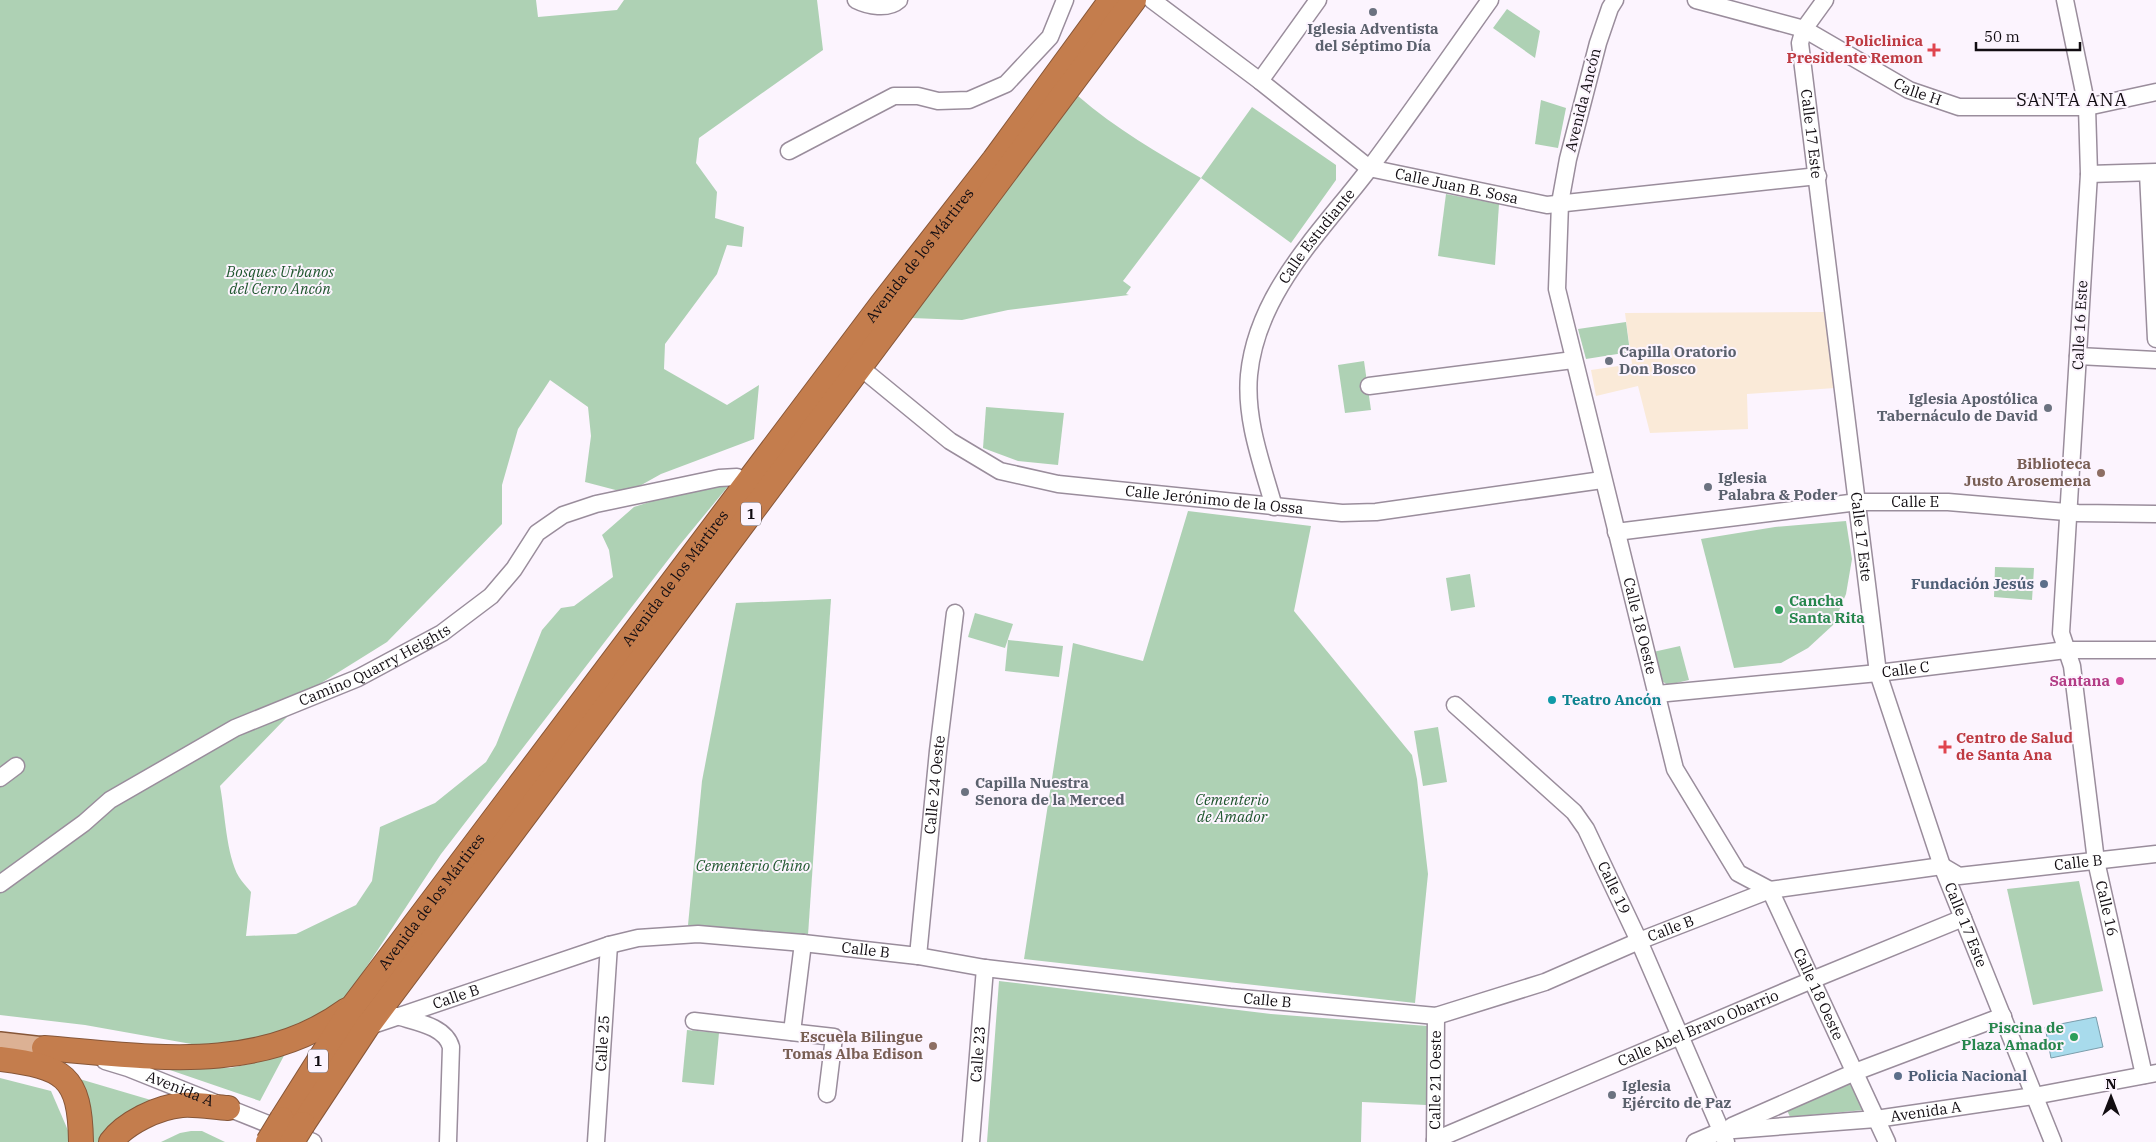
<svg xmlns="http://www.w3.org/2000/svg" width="2156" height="1142" font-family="'IBM Plex Serif',serif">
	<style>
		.education { fill: #faead8 }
		.green { fill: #aed1b4 }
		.water { fill: #a8dbec; stroke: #7b9dab }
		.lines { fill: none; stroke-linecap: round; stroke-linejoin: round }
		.minor-casing { stroke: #9a8d9c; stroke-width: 19 }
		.major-casing { stroke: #865638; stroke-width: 24 }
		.highway-casing { stroke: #865638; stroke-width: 26 }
		.minor { stroke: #fff; stroke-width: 16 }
		.major { stroke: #dcb194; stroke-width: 21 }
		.highway { stroke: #c47d4d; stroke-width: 24 }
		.highway-bridge-casing { stroke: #865638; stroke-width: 26; stroke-linecap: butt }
		.highway-bridge { stroke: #c47d4d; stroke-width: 24 }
		.worship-dot { fill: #6b7280; stroke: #fcf4fe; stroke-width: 2 }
		.health-dot { fill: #e0444e; stroke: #fcf4fe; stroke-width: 2 }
		.education-dot { fill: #8d6e63; stroke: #fcf4fe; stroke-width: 2 }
		.service-dot { fill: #5c6f8a; stroke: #fcf4fe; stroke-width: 2 }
		.leisure-dot { fill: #2e9e5b; stroke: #fcf4fe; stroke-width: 2 }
		.hotel-dot { fill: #d1479c; stroke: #fcf4fe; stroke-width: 2 }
		.culture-dot { fill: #0f9aa8; stroke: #fcf4fe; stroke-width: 2 }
		.labels { text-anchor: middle; stroke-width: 4; stroke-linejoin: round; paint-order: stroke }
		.shield { fill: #fcf4fe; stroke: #585259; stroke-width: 1 }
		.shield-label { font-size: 14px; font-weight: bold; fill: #120d12 }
		.worship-label { font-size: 15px; font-weight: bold; fill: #5b616d; stroke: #fcf4fe; text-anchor: start }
		.health-label { font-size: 15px; font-weight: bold; fill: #be3a42; stroke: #fcf4fe; text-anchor: end }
		.street-label { font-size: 15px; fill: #120d12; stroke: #fcf4fe }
		.park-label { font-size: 15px; font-style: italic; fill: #1f562e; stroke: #fcf4fe }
		.education-label { font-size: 15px; font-weight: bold; fill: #785e54; stroke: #fcf4fe; text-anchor: end }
		.service-label { font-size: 15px; font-weight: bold; fill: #4e5e75; stroke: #fcf4fe; text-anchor: end }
		.leisure-label { font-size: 15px; font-weight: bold; fill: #27864d; stroke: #fcf4fe; text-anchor: start }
		.hotel-label { font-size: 15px; font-weight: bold; fill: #b23c85; stroke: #fcf4fe; text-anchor: end }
		.culture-label { font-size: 15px; font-weight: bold; fill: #0d838f; stroke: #fcf4fe; text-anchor: start }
		.quarter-label { font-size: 18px; letter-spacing: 1px; fill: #120d12; stroke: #fcf4fe }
	</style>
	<rect width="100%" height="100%" fill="#fcf4fe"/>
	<!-- education -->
	<polygon class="education" points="1824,312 1835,388 1747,394 1748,429 1650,433 1638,386 1596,396 1591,370 1632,364 1625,313"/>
	<!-- green -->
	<g class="green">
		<path d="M 0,0 L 536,0 L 538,17 L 617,10 L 624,0 L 817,0 L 823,50 L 699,138 L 696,163 L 717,192 L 715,218 L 744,227 L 742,247 L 727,245 L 717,274 L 665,344 L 664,369 L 727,405 L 759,385 L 754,439 L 661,474 L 627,493 L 585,482 L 591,436 L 588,407 L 550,380 L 518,429 L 502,485 L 502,524 L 387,642 L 318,685 L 220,786 C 225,811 226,855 239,877 C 242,882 247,887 251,892 L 246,936 L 296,934 L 356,905 L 372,881 L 380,827 L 435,803 L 486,762 L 496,745 L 542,630 L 561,608 L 574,606 L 613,577 L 609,550 L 602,535 L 634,507 L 739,473 L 678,547 L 441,854 L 346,998 L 302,1026 L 225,1050 L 85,1025 L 0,1015 Z"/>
		<polygon points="1507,9 1540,31 1535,58 1493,28"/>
		<path d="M 1078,96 C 1116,129 1158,153 1201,178 L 1252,107 L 1336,165 L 1336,180 L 1291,243 L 1201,178 L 1123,281 L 1131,287 L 1126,294 L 1129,295 L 1008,310 L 962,320 L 912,318 Z"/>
		<polygon points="1541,100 1566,108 1558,148 1535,144"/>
		<polygon points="1446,194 1499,204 1495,265 1438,256"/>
		<polygon points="1626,322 1630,352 1586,359 1578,329"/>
		<polygon points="1364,361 1371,410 1345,413 1338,365"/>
		<polygon points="986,407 1064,413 1058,465 1018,461 983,448"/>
		<polygon points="1188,511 1311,526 1294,611 1412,755 1417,779 1428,874 1415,1003 1024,959 1073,643 1143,661"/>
		<polygon points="1846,521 1852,559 1846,594 1833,625 1808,648 1781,663 1734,668 1701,539 1775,527"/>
		<polygon points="1995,567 2034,568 2032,600 1994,597"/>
		<polygon points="1470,574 1475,607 1451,611 1446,578"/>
		<polygon points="831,599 808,935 688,925 702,781 736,603"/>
		<polygon points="975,613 1013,624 1005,648 968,637"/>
		<polygon points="1008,640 1063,646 1059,677 1005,671"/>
		<polygon points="1680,646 1689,680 1668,685 1660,680 1653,652"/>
		<polygon points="1438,727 1447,782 1423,786 1414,731"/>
		<polygon points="2079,881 2103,991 2033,1005 2007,889"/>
		<polygon points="999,981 1271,1014 1427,1026 1426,1105 1362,1102 1361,1142 987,1142"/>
		<polygon points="687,1030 719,1033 714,1085 682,1082"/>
		<polygon points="287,1050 260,1101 167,1069 169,1064 230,1068 259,1062"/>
		<polygon points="66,1075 161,1103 104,1142 92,1142"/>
		<polygon points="0,1078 51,1091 73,1142 0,1142"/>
		<polygon points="1847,1079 1864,1110 1790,1117 1786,1108"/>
		<polygon points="191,1131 202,1131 225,1142 161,1142 180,1133"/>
	</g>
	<!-- water -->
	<polygon class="water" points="2096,1017 2103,1047 2051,1058 2045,1027"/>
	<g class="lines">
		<defs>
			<g id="minor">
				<path d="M 856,0 C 868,6 888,10 899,0"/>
				<path id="s1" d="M 1152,0 L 1260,81 L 1369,168 L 1547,205 L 1818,176"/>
				<path id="s2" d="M 1615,0 L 1610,8 L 1598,43 L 1568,159 L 1560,203 L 1557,289 L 1675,769 L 1738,873 L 1770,890 L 1887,1142"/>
				<path id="s3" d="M 1696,0 L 1804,29 L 1909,90 L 1959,107 L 2087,107 L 2156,92"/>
				<path id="s4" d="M 1825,0 L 1804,29 L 1800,43 L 1878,673 L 1942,866 L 2053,1142"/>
				<path id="s5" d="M 2065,0 L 2087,107 L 2089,174 L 2061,633 L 2072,666 L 2096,861 L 2144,1075"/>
				<polyline points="1260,81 1318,0"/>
				<polyline points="789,151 894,96 918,96 938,101 969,100 1006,84 1050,37 1065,0"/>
				<polyline points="2148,173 2156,339"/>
				<polyline points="2089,174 2156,172"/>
				<polyline points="2078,356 2156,360"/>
				<path id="s6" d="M 861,368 L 950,441 L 1000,471 L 1058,484 L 1342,513 L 1376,512 L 1602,480"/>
				<polyline points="1369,386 1573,360"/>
				<path id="s7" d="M 1274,507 C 1262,464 1245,420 1249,375 C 1257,292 1322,231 1369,169 C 1411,113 1450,56 1490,0"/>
				<path id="s8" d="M 1616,532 L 1858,502 L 1948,502 L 2078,513 L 2156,514"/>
				<path id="s9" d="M 1657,694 L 1878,673 L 2066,650 L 2156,650"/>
				<path id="s10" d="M 1455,705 L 1574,812 L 1586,829 L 1639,941 L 1726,1142"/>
				<polyline points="0,778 16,766"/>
				<path id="s11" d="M 0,884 L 84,823 L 110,800 L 235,728 L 358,678 L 442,633 L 491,596 L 514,569 L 537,533 L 563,515 L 596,504 L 719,478 L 737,477 L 746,484"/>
				<path id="s12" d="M 918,956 L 938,751 L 955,613"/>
				<path d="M 397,1016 C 416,1022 445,1026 451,1047 L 448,1142"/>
				<polyline points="694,1021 834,1037 827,1094"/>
				<path id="s13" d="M 367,1027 L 609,945 L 638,938 L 698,934 L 803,943 L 918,956 L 985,968 L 1230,997 L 1436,1016 L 1545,982 L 1639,941 L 1770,890 L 1942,866 L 1959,876 L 2156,854"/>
				<polyline points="792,1032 803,943"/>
				<path id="s14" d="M 105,1061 L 128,1068 L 313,1142"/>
				<polyline points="1732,1126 1855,1072 2003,1016"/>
				<path id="s15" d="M 1435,1140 L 1812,980 L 1963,918"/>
				<path id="s16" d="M 596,1142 L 609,945"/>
				<path id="s17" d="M 971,1142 L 985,968"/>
				<path id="s18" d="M 1435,1142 L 1436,1016"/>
				<path id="s19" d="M 1695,1142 L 1721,1131 L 1876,1119 L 2034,1096 L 2156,1073"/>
			</g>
			<polyline id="major" points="0,1043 44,1048"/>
			<g id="highway">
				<path d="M 44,1048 C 147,1056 257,1076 347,1010"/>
				<path d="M 0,1059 C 64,1067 80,1075 81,1142"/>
				<path id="s20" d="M 282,1119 L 354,1005 L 881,305 L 994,160 L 1111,0"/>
				<polyline points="303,1124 367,1027 1134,0"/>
				<path d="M 111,1142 C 125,1123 158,1107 182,1105 C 197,1104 213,1107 228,1108"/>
			</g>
		</defs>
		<!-- minor casing -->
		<use href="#minor" class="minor-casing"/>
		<!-- major casing -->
		<use href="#major" class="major-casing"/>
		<!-- highway casing -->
		<use href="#highway" class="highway-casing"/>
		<!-- minor -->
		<use href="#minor" class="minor"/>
		<!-- major -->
		<use href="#major" class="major"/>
		<!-- highway -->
		<use href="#highway" class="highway"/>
		<defs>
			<g id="highway-bridge">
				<polyline points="268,1142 282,1119"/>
				<polyline points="292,1142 303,1124"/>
			</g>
		</defs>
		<!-- highway-bridge casing -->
		<use href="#highway-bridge" class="highway-bridge-casing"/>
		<!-- highway-bridge -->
		<use href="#highway-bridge" class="highway-bridge"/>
	</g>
	<!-- markers -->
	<g class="worship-dot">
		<circle cx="1373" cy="12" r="5"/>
		<circle cx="1609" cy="361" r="5"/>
		<circle cx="2048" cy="408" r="5"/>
		<circle cx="1708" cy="487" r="5"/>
		<circle cx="965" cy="792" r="5"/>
		<circle cx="1612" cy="1095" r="5"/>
	</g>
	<g class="health-dot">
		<path d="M1931.5 42.5h5v5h5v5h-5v5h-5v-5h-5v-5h5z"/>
		<path d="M1942.5 739.5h5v5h5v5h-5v5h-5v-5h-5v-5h5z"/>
	</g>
	<g class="education-dot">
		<circle cx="2101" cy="473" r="5"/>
		<circle cx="933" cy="1046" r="5"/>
	</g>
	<g class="service-dot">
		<circle cx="2044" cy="584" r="5"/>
		<circle cx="1898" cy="1076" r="5"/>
	</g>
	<g class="leisure-dot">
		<circle cx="1779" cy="610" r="5"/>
		<circle cx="2074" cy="1037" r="5"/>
	</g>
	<circle class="hotel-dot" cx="2120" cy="681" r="5"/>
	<circle class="culture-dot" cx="1552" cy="700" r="5"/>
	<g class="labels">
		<!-- shield labels -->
		<g class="shield">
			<rect x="741" y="502.5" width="20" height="23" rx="4"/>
			<rect x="308" y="1049.5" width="20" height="23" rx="4"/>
		</g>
		<g class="shield-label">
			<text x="751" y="519">1</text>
			<text x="318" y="1066">1</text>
		</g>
		<!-- worship labels -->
		<g class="worship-label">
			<text x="1373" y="34" text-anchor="middle">Iglesia Adventista<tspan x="1373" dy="17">del Séptimo Día</tspan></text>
			<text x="1619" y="357">Capilla Oratorio<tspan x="1619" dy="17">Don Bosco</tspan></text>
			<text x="2038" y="404" text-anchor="end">Iglesia Apostólica<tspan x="2038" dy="17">Tabernáculo de David</tspan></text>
			<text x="1718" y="483">Iglesia<tspan x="1718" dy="17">Palabra &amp; Poder</tspan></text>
			<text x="975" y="788">Capilla Nuestra<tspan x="975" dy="17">Senora de la Merced</tspan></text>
			<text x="1622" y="1091">Iglesia<tspan x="1622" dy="17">Ejército de Paz</tspan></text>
		</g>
		<!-- health labels -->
		<g class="health-label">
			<text x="1923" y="46">Policlinica<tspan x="1923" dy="17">Presidente Remon</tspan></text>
			<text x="1956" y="743" text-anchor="start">Centro de Salud<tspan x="1956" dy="17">de Santa Ana</tspan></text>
		</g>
		<!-- street labels -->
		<g class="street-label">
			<text dy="5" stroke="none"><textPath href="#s3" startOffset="242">Calle H</textPath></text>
			<text transform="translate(1583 100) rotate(-76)" y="5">Avenida Ancón</text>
			<text dy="5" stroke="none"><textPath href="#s4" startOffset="142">Calle 17 Este</textPath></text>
			<text dy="5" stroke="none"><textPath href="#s1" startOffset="364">Calle Juan B. Sosa</textPath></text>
			<text dy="5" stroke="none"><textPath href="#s7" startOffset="292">Calle Estudiante</textPath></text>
			<text dy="5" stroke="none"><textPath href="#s20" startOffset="1074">Avenida de los Mártires</textPath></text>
			<text transform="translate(2080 325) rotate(-87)" y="5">Calle 16 Este</text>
			<text dy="5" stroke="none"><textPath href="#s6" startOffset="390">Calle Jerónimo de la Ossa</textPath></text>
			<text dy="5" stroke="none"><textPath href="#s8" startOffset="301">Calle E</textPath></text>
			<text dy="5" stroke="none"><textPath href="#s4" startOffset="548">Calle 17 Este</textPath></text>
			<text dy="5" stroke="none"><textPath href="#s20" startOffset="669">Avenida de los Mártires</textPath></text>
			<text dy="5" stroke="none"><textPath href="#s2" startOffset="644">Calle 18 Oeste</textPath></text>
			<text dy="5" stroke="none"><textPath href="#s11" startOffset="436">Camino Quarry Heights</textPath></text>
			<text dy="5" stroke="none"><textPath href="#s9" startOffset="250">Calle C</textPath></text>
			<text dy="5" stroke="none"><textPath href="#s12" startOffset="172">Calle 24 Oeste</textPath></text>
			<text dy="5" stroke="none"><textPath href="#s13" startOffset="1759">Calle B</textPath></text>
			<text dy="5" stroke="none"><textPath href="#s10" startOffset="246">Calle 19</textPath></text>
			<text dy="5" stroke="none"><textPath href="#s20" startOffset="264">Avenida de los Mártires</textPath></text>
			<text dy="5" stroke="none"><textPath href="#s5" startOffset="916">Calle 16</textPath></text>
			<text dy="5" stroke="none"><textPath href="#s4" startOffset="952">Calle 17 Este</textPath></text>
			<text dy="5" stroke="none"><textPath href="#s13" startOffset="1339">Calle B</textPath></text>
			<text dy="5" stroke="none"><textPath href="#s13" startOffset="514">Calle B</textPath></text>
			<text dy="5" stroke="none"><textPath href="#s2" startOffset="1064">Calle 18 Oeste</textPath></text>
			<text dy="5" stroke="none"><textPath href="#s13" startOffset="94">Calle B</textPath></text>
			<text dy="5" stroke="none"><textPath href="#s13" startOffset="919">Calle B</textPath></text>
			<text dy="5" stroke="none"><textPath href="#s15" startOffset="286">Calle Abel Bravo Obarrio</textPath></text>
			<text dy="5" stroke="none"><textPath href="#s16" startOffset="99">Calle 25</textPath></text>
			<text dy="5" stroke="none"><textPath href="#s17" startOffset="88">Calle 23</textPath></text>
			<text dy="5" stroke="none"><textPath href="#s18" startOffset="62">Calle 21 Oeste</textPath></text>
			<text dy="5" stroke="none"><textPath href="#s14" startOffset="80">Avenida A</textPath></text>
			<text dy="5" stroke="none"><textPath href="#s19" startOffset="234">Avenida A</textPath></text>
		</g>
		<!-- park labels -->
		<g class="park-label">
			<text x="280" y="277">Bosques Urbanos<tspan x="280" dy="17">del Cerro Ancón</tspan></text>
			<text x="1232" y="805">Cementerio<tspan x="1232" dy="17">de Amador</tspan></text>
			<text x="753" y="871">Cementerio Chino</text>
		</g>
		<!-- education labels -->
		<g class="education-label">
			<text x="2091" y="469">Biblioteca<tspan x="2091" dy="17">Justo Arosemena</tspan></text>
			<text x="923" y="1042">Escuela Bilingue<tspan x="923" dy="17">Tomas Alba Edison</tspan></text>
		</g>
		<!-- service labels -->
		<g class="service-label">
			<text x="2034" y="589">Fundación Jesús</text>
			<text x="1908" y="1081" text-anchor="start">Policia Nacional</text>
		</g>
		<!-- leisure labels -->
		<g class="leisure-label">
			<text x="1789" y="606">Cancha<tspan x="1789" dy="17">Santa Rita</tspan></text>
			<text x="2064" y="1033" text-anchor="end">Piscina de<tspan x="2064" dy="17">Plaza Amador</tspan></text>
		</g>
		<!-- hotel labels -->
		<g class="hotel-label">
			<text x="2110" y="686">Santana</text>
		</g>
		<!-- culture labels -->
		<g class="culture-label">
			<text x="1562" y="705">Teatro Ancón</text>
		</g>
		<!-- quarter labels -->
		<g class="quarter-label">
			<text x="2072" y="106">SANTA ANA</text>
		</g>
	</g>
	<!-- north arrow -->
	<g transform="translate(2111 1097)" stroke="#fcf4fe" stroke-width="4" paint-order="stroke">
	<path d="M0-4L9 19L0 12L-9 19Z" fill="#120d12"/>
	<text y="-8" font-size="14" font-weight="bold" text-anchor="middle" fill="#120d12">N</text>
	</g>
	<!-- scale -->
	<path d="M1976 42v8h104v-8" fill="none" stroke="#120d12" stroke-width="2.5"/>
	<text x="1984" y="42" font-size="15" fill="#120d12" stroke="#fcf4fe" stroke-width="4" paint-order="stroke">50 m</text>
</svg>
